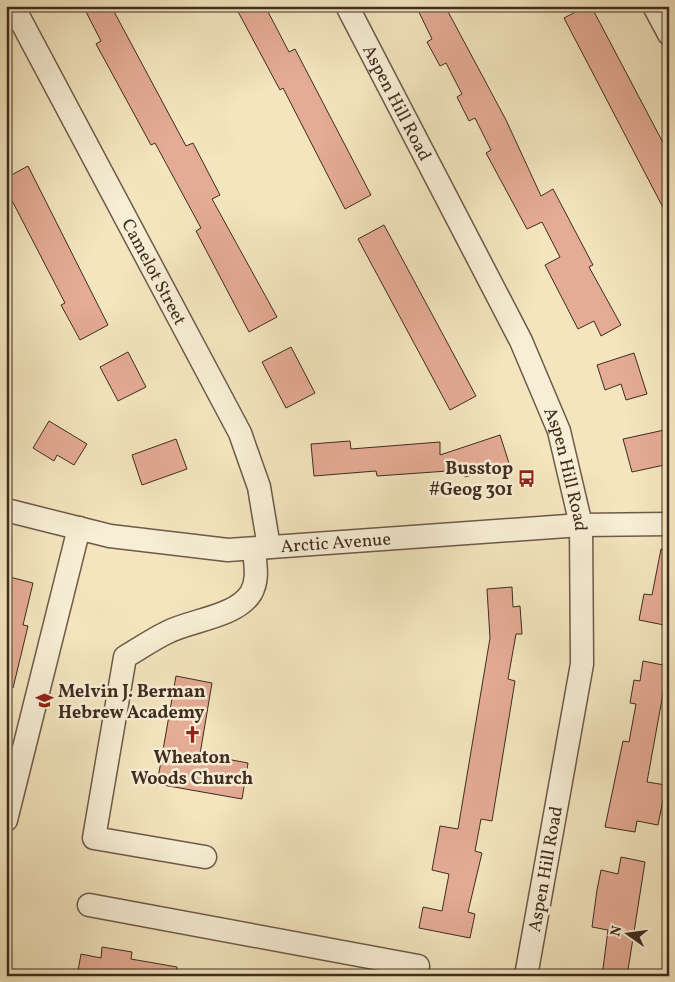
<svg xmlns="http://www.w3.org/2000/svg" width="675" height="982" font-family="Vollkorn,serif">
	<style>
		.building { fill: #e4ab95; stroke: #3f2c20 }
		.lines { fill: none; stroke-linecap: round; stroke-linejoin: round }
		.minor-casing { stroke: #6c5a48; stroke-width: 25 }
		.minor { stroke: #f7eed5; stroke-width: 22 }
		.labels { text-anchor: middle; stroke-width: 5; stroke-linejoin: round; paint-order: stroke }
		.street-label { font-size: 18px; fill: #3f2c20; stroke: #f7eed5 }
		.poi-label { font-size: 18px; font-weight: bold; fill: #3f2c20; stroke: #f7eed5; text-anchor: end }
	</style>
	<rect width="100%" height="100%" fill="#f3e5be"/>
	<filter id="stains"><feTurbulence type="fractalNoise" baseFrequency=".004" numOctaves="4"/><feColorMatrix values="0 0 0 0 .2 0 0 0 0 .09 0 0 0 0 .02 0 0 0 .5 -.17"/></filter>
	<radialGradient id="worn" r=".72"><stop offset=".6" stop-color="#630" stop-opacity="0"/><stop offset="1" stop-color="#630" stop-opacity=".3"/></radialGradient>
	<!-- building -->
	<g class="building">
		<polygon points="83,6 111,6 186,146 193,143 220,195 212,199 277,317 249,332 196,231 201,228 155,143 151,145 96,44 101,41"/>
		<polygon points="235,6 265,6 289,52 295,49 371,195 345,209 283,88 280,90"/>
		<polygon points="416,6 445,6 506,120 541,196 553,189 593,265 589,267 621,325 601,336 594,321 578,329 545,265 560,257 542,222 527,229 486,153 491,150 475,118 469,121 457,97 462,94 446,63 440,66 427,42 432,39"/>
		<polygon points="587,6 591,6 669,154 669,219 564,18"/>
		<polygon points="28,166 108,325 80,340 61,305 65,303 6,189 6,178"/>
		<polygon points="384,225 476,396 450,410 358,239"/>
		<polygon points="291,347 315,393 286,408 262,362"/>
		<polygon points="128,352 146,387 118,401 100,367"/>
		<polygon points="634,353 647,394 626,400 621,384 605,390 597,365"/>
		<polygon points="49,421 87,444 74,465 57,455 54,461 33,448"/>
		<polygon points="669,429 669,464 632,472 623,439"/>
		<polygon points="500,435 509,463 465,477 462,470 377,476 376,471 314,476 311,444 350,441 351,449 440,442 440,455"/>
		<polygon points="176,439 187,469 142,485 132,455"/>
		<polygon points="661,549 669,550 669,626 639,620 644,594 652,595"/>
		<polygon points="6,576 33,583 23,625 28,626 13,688 6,687"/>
		<polygon points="512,587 513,607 520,606 522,634 516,634 508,679 515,681 492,821 481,819 475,851 482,853 468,912 475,914 470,938 419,928 423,907 442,911 449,874 432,870 440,826 458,829 490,638 487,589"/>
		<polygon points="643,661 668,666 647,782 666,785 658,825 637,821 635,832 605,827 623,741 629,742 636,704 630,703 634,680 640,681"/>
		<polygon points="176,676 212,683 200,754 248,763 242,799 157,784"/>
		<polygon points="621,857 645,862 631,951 627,976 602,976 608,930 592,927 597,890 601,870 618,874"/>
		<polygon points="102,947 132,952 131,959 177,967 176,976 77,976 81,954 101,958"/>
	</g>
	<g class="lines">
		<defs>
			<g id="minor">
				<path id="s1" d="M 13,6 L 240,433 L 259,487 L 269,547"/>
				<path id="s2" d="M 347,6 L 521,341 L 559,431 L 581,525 L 582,664 L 526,976"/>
				<polyline points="654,6 669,34"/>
				<path id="s3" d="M 6,510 L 110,536 L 228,550 L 581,525 L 669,524"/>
				<polyline points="6,820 79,528"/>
				<path d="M 205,857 L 94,838 L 125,657 C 139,649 153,639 168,632 C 191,620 236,617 251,593 C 259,579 255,564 254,549"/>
				<polyline points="89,905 418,966"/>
			</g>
		</defs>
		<!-- minor casing -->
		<use href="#minor" class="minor-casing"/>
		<!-- minor -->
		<use href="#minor" class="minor"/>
	</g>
	<!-- icons -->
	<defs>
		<symbol id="bus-bare" viewBox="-9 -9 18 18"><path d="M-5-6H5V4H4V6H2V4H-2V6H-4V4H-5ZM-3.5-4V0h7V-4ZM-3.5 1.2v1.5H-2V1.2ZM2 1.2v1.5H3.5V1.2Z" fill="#8f2418" stroke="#f7eed5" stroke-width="2.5" paint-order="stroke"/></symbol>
		<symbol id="school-bare" viewBox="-9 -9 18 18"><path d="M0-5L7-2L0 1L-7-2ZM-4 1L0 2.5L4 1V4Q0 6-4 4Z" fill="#8f2418" stroke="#f7eed5" stroke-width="2.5" paint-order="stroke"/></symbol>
		<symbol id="church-bare" viewBox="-9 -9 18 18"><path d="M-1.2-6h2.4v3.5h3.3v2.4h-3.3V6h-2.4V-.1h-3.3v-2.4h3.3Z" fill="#8f2418" stroke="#f7eed5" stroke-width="2.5" paint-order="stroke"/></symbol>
	</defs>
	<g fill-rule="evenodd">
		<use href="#bus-bare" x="514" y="466" width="25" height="25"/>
		<use href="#school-bare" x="32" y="688" width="25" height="25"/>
		<use href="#church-bare" x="180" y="722" width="25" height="25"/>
	</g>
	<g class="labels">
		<!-- street labels -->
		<g class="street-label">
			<text dy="6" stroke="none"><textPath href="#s2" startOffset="109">Aspen Hill Road</textPath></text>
			<text dy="6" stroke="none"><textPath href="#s1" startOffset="301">Camelot Street</textPath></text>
			<text dy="6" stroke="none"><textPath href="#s2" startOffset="514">Aspen Hill Road</textPath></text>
			<text dy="6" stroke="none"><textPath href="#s3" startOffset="334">Arctic Avenue</textPath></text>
			<text transform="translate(545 869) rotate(-80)" y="6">Aspen Hill Road</text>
		</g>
		<!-- poi labels -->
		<g class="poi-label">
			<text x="513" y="474">Busstop<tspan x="513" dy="21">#Geog 301</tspan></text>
			<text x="58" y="697" text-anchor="start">Melvin J. Berman<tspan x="58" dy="21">Hebrew Academy</tspan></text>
			<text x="192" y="763" text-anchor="middle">Wheaton<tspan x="192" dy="21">Woods Church</tspan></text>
		</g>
	</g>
	<!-- margin -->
	<rect width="675" height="982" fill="none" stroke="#f3e5be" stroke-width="25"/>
	<rect x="8" y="8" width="660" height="967" fill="none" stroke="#3f2c20" stroke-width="2.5"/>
	<rect x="12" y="12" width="650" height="957" fill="none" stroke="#3f2c20"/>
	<!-- north arrow -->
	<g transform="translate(628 934) rotate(284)" stroke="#f7eed5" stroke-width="4" paint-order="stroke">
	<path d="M0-4L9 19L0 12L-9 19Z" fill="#3f2c20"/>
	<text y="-8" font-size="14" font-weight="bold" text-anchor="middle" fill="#3f2c20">N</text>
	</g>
	<rect width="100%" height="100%" filter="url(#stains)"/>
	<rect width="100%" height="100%" fill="url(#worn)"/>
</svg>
